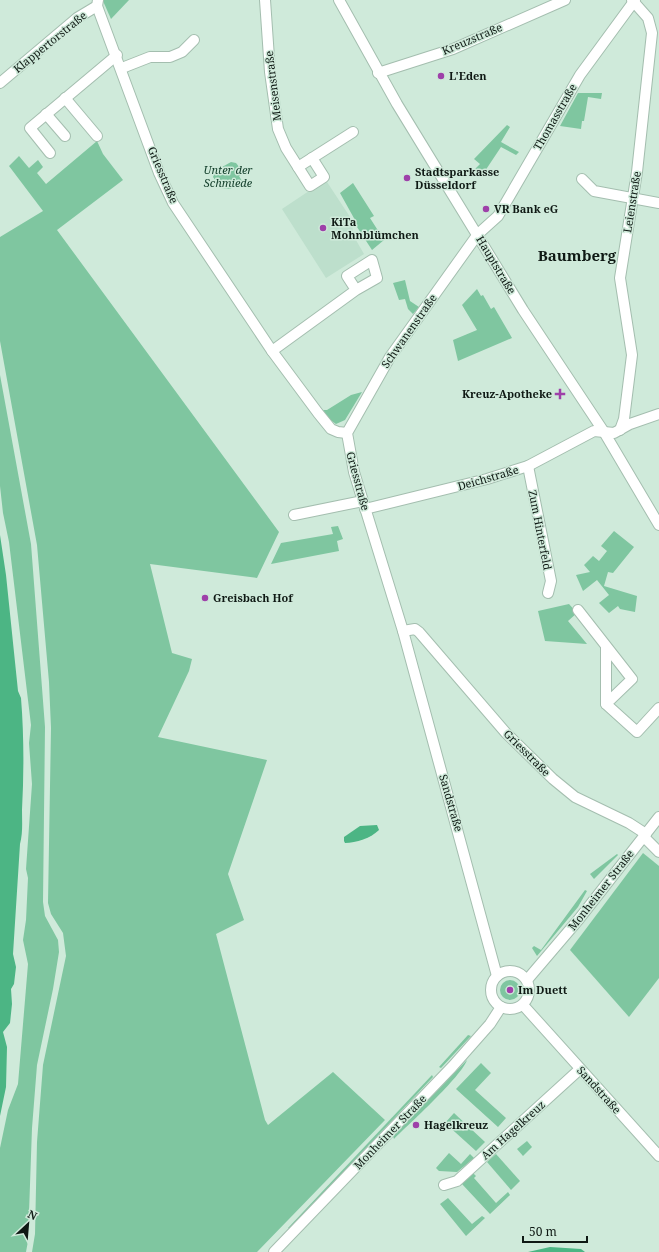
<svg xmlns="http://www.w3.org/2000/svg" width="659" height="1252" font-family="'Noto Serif',serif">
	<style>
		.built { fill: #bddfcc }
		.green { fill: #7fc6a0 }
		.water { fill: #4cb584 }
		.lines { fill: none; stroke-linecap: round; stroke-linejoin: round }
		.minor-casing { stroke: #a4beaf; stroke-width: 12 }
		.minor { stroke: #fff; stroke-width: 10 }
		.poi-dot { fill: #9e40a9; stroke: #cfeada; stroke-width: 1.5 }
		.labels { text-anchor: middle; stroke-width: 3; stroke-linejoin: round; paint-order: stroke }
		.street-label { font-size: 11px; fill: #0f1914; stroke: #cfeada }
		.poi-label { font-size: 11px; font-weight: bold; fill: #0f1914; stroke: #cfeada; text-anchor: start }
		.park-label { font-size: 11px; font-style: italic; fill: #14402c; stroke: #cfeada }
		.district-label { font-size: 15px; font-weight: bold; fill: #0f1914; stroke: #cfeada }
	</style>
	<rect width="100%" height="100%" fill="#cfeada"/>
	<!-- built -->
	<polygon class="built" points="324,181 327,182 352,220 353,235 364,254 326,278 282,209"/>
	<!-- green -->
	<g class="green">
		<polygon points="104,0 129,0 111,19 103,1"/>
		<polygon points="578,93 602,93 601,99 588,97 584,121 582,121 581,129 560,126"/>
		<polygon points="507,125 510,127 501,142 519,152 516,155 501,147 481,177 475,169 480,164 474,159"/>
		<polygon points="97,141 103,154 123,180 57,230 279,532 257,578 150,564 172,653 192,659 189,671 158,737 267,760 228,874 244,920 216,934 265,1120 268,1125 333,1072 385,1120 257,1252 32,1252 35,1234 37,1142 43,1065 66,956 63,933 51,914 48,903 51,728 49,682 37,545 0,341 0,237 43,211 9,166 19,156 29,168 38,160 43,167 37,173 46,184"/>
		<polygon points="231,162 236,163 244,173 239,176 242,181 230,189 221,188 213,177 215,171"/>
		<polygon points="353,183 374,216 370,218 384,240 372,250 357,227 355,220 340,193"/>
		<polygon points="405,280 410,301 419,307 413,314 408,309 405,299 399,300 393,283"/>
		<polygon points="477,289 481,296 483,295 491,309 494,307 512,338 458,361 453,340 477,330 462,305"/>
		<polygon points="0,375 31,544 45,727 43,902 45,916 58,940 59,952 53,989 37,1065 32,1128 28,1241 26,1252 0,1252 0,1148 8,1110 18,1084 28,964 23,940 26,920 28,878 26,869 32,784 29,743 31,725 9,542 3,513 0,486"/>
		<polygon points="362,392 345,420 336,424 329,419 323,410 327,410 351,395"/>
		<polygon points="338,526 343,539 337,541 339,551 271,564 281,543 333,534 331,527"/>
		<polygon points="614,531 634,547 613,573 608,572 604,586 637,596 635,612 620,609 618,606 609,613 599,603 609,595 597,580 583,591 576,575 590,572 584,565 593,556 599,561 607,551 601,546"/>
		<polygon points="569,604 577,613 568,621 587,644 545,641 538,611"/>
		<polygon points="643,853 659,866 659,978 629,1017 570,950"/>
		<polygon points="617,854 618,855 594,879 590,874"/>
		<polygon points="585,890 587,891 578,907 537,956 532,948 534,946 541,950"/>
		<circle cx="510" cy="990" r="10"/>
		<polygon points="468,1035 471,1036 441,1068 439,1067"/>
		<path d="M 467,1060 C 461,1077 409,1124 394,1139 L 393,1136 Z"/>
		<polygon points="481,1063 491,1073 475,1090 506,1118 498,1127 456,1089"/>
		<polygon points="432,1075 433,1077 290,1229 288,1228"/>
		<polygon points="454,1113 485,1142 476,1151 445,1123"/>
		<polygon points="527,1141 532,1147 523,1156 517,1149"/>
		<polygon points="449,1153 461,1164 470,1154 474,1158 457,1172 439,1171 436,1168"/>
		<polygon points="496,1154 520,1181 511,1190 487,1162"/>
		<polygon points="473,1173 476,1176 474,1178 496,1203 508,1192 510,1195 490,1214 462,1184"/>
		<polygon points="448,1198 472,1224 482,1216 485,1218 466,1236 440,1204"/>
	</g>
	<!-- water -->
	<g class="water">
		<path d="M 0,535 L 6,575 L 18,691 L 21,698 C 24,735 24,773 22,810 C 22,822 23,833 20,844 L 13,954 L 16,967 L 14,984 L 11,989 L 12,1004 L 10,1023 L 3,1032 L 7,1047 L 6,1087 L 0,1116 Z"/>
		<path d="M 377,825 L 379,830 C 371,838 356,843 345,843 L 344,841 L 344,837 L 360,826 Z"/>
		<polygon points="550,1247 581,1249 585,1252 528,1252"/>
	</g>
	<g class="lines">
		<defs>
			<g id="minor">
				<polyline points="265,0 270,72 278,129 286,148 310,186 324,177 312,158"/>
				<polyline points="339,0 397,104 523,310 604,432 659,525"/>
				<polyline points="97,6 159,173 173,203 272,351 318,413 331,429 338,432 347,433"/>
				<polyline points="122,68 150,57 170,57 182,52 194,40"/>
				<polyline points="378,73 453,49 565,0"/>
				<polyline points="0,83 77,18 97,6 98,0"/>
				<polyline points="65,98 97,136"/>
				<polyline points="46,114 65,136"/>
				<polyline points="50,153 30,128 117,55"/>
				<polyline points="298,167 353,132"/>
				<polyline points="582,179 594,191 659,203"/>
				<polyline points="272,351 356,290 377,278 372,260 347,276 356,290"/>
				<polyline points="620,430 624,419 632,355 620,278 637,172 652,33 648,18 632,0"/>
				<polyline points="528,466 551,581 548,593"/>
				<polyline points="365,509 487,479 528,466 594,431 614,433 630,424 659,414"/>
				<polyline points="294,515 363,501"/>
				<polyline points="578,610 632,679 606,704 637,732 659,708"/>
				<polyline points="403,631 415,629 419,632 506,733 553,779 575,797 629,823 646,834"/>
				<polyline points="606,647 606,704"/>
				<polyline points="644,837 659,852"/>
				<circle cx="510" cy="990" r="19"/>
				<polyline points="497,976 403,631 354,472 347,433 390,357 478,234 498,216 580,75 635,0"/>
				<polyline points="527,980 579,919 659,817"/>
				<polyline points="523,1005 659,1156"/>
				<polyline points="444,1185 457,1181 580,1069"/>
				<polyline points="274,1252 452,1067 490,1024 501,1007"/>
			</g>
		</defs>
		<!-- minor casing -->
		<use href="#minor" class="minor-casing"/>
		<!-- minor -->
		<use href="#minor" class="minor"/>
	</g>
	<!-- markers -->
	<g class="poi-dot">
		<circle cx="441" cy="76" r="4"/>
		<circle cx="407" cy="178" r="4"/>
		<circle cx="486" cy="209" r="4"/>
		<circle cx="323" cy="228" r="4"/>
		<path d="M558 388h4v4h4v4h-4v4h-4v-4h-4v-4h4z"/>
		<circle cx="205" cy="598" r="4"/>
		<circle cx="510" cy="990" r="4"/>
		<circle cx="416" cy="1125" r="4"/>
	</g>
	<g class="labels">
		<!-- street labels -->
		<g class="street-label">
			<text transform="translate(472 39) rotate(-23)" y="4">Kreuzstraße</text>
			<text transform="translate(50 42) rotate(-39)" y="4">Klappertorstraße</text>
			<text transform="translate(273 86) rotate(-97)" y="4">Meisenstraße</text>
			<text transform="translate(555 117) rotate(-60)" y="4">Thomasstraße</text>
			<text transform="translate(163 175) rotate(67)" y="4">Griesstraße</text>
			<text transform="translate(632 202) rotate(-81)" y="4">Leienstraße</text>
			<text transform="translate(496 265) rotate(59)" y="4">Hauptstraße</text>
			<text transform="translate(409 331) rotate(-55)" y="4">Schwanenstraße</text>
			<text transform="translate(488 478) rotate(-16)" y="4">Deichstraße</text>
			<text transform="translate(358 481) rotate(75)" y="4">Griesstraße</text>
			<text transform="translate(540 530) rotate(79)" y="4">Zum Hinterfeld</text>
			<text transform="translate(527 753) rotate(45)" y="4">Griesstraße</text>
			<text transform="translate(451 803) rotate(74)" y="4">Sandstraße</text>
			<text transform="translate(601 890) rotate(-52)" y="4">Monheimer Straße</text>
			<text transform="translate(599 1090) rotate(48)" y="4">Sandstraße</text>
			<text transform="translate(513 1130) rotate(-42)" y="4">Am Hagelkreuz</text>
			<text transform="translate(390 1132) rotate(-46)" y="4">Monheimer Straße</text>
		</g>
		<!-- poi labels -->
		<g class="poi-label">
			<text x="449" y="80">L'Eden</text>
			<text x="415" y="176">Stadtsparkasse<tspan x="415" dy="13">Düsseldorf</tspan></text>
			<text x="494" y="213">VR Bank eG</text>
			<text x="331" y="226">KiTa<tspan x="331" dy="13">Mohnblümchen</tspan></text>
			<text x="552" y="398" text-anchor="end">Kreuz-Apotheke</text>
			<text x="213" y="602">Greisbach Hof</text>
			<text x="518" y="994">Im Duett</text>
			<text x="424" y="1129">Hagelkreuz</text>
		</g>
		<!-- park labels -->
		<g class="park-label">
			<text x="228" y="174">Unter der<tspan x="228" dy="13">Schmiede</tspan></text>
		</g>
		<!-- district labels -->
		<g class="district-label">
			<text x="577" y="261">Baumberg</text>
		</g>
	</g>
	<!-- north arrow -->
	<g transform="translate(28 1224) rotate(26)" stroke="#cfeada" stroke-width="3" paint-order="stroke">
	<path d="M0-3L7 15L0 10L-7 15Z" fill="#0f1914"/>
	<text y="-6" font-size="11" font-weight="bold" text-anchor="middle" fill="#0f1914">N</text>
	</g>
	<!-- scale -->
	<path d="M523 1236v6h64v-6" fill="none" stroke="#0f1914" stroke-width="2"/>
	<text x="529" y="1236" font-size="12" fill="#0f1914" stroke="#cfeada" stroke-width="3" paint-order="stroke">50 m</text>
</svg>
